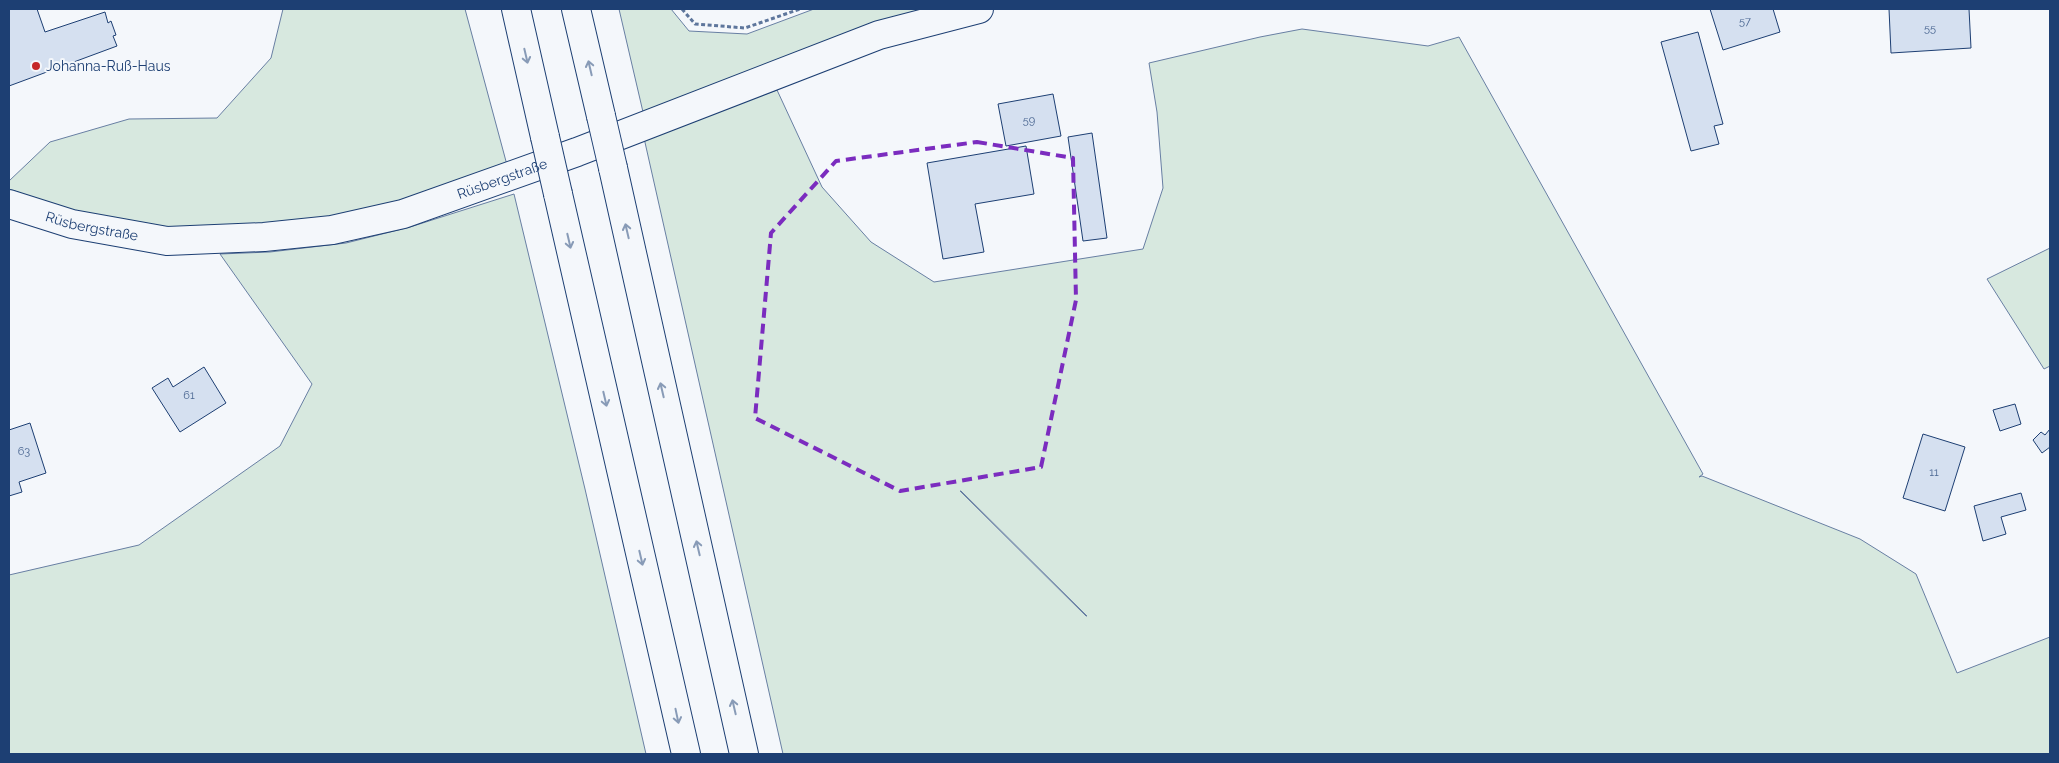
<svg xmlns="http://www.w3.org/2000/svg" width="2059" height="763" font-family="Raleway,sans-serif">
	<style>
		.green { fill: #d7e8df; stroke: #687fa3; fill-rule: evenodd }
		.building { fill: #d5e0f0; stroke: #1d3f73 }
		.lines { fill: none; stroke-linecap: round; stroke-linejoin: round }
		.minor-casing { stroke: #1d3f73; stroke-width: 30 }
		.motorway-casing { stroke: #1d3f73; stroke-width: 30 }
		.path { stroke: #5e769c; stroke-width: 3; stroke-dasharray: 4 2.5; stroke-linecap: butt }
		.minor { stroke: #f4f7fb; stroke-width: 28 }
		.motorway { stroke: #f4f7fb; stroke-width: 28 }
		.motorway-bridge-casing { stroke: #1d3f73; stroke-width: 30; stroke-linecap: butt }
		.motorway-bridge { stroke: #f4f7fb; stroke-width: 28 }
		.oneway { stroke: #889bb7 }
		.marked { fill: none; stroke: #7b2cbf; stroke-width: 4; stroke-dasharray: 10 6; stroke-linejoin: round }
		.poi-dot { fill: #c62828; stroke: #f4f7fb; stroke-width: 2 }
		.labels { text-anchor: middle; stroke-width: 4; stroke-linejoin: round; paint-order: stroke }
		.number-label { font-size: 11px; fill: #4b6792 }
		.poi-label { font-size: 14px; fill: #1d3f73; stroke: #f4f7fb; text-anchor: start }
		.street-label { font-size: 14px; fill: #1d3f73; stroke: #f4f7fb }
	</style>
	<rect width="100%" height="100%" fill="#f4f7fb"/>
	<!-- green -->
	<g class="green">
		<polygon points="283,9 465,9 507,165 391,203 324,219 168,231 74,212 9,189 9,181 50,142 129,119 217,118 271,58"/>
		<polygon points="619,9 671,9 689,31 747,34 814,9 940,9 643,112"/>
		<path d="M 1302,29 L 1428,46 L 1459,37 L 1703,474 L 1699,477 L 1702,476 L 1860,539 L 1916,574 L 1957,673 L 2050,637 L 2050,754 L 783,754 L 644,138 L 777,90 L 822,187 L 871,242 L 934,282 L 1143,249 L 1163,188 L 1157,112 L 1149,63 L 1260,37 ZM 960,491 L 961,491 L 1087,616 L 1086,616 Z"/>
		<polygon points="514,194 585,489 646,754 9,754 9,575 139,545 280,446 312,384 220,254 270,252 346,243 410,227"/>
		<polygon points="2050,248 2050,366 2044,369 1987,279"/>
	</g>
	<!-- building -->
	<g class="building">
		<polygon points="9,9 37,9 45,32 105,12 108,23 111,21 116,35 113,36 117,46 9,86"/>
		<polygon points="1710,9 1773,9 1780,32 1723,50"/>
		<polygon points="1889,9 1969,9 1971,48 1891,53"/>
		<polygon points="1698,32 1723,124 1714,126 1719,144 1691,151 1661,42"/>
		<polygon points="1053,94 1061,136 1006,146 998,104"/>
		<polygon points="1092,133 1107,238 1083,241 1068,137"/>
		<polygon points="1026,146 1034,194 975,204 984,252 943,259 927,163"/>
		<polygon points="204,367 226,403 180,432 152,388 168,378 173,387"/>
		<polygon points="2015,404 2021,424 2000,431 1993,410"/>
		<polygon points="30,423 46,473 19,482 22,492 9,496 9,430"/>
		<polygon points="2050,429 2050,447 2042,453 2033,440 2041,432 2045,435"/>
		<polygon points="1923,434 1965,447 1945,511 1903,498"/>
		<polygon points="2021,493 2026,510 2001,517 2006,534 1983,541 1974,506"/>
	</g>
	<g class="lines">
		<defs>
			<g id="minor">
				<path id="s1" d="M 9,204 L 72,224 L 167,241 L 264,237 L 332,230 L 403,214 L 577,152 L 879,35 L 979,9"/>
			</g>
			<g id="motorway">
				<polyline points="516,9 545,137"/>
				<polyline points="576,9 601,116"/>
				<polyline points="613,168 744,754"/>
				<polyline points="558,194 686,754"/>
			</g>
		</defs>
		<!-- minor casing -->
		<use href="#minor" class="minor-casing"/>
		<!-- motorway casing -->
		<use href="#motorway" class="motorway-casing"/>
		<!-- path -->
		<polyline class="path" points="682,9 695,24 745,28 800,9"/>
		<!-- minor -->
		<use href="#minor" class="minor"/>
		<!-- motorway -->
		<use href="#motorway" class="motorway"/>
		<defs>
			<g id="motorway-bridge">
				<polyline points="601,116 613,168"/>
				<polyline points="545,137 558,194"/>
			</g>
		</defs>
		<!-- motorway-bridge casing -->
		<use href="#motorway-bridge" class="motorway-bridge-casing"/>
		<!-- motorway-bridge -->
		<use href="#motorway-bridge" class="motorway-bridge"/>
	</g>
	<!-- one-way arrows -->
	<defs><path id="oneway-shaft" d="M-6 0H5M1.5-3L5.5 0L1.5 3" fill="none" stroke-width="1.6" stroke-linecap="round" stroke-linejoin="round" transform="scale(1.25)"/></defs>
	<g class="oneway">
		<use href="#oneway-shaft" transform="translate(526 56) rotate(77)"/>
		<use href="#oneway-shaft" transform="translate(590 68) rotate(-103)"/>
		<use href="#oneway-shaft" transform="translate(627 231) rotate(-103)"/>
		<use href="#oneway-shaft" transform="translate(569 241) rotate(77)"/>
		<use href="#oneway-shaft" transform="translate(662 390) rotate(-103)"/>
		<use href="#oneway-shaft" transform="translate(605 399) rotate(77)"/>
		<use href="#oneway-shaft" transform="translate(698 548) rotate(-103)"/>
		<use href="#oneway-shaft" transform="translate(641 558) rotate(77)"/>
		<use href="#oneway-shaft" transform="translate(734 707) rotate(-103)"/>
		<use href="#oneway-shaft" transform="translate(677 716) rotate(78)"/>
	</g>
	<!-- marked area -->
	<path class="marked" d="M 977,142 L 1073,158 L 1076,300 L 1041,467 L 900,491 L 755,418 L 771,233 L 836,161 Z"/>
	<!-- markers -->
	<circle class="poi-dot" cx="36" cy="66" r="5"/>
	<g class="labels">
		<!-- number labels -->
		<g class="number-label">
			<text x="1745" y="25">57</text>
			<text x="1930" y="32">55</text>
			<text x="1029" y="124">59</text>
			<text x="189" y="399">61</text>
			<text x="24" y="455">63</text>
			<text x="1934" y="476">11</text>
		</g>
		<!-- poi labels -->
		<g class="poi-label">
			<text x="46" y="71">Johanna-Ruß-Haus</text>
		</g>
		<!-- street labels -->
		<g class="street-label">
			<text dy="5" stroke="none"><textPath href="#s1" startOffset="506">Rüsbergstraße</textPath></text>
			<text dy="5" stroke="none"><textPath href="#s1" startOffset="86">Rüsbergstraße</textPath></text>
		</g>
	</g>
	<!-- border -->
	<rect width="2059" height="763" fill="none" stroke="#1d3f73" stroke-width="20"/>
</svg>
